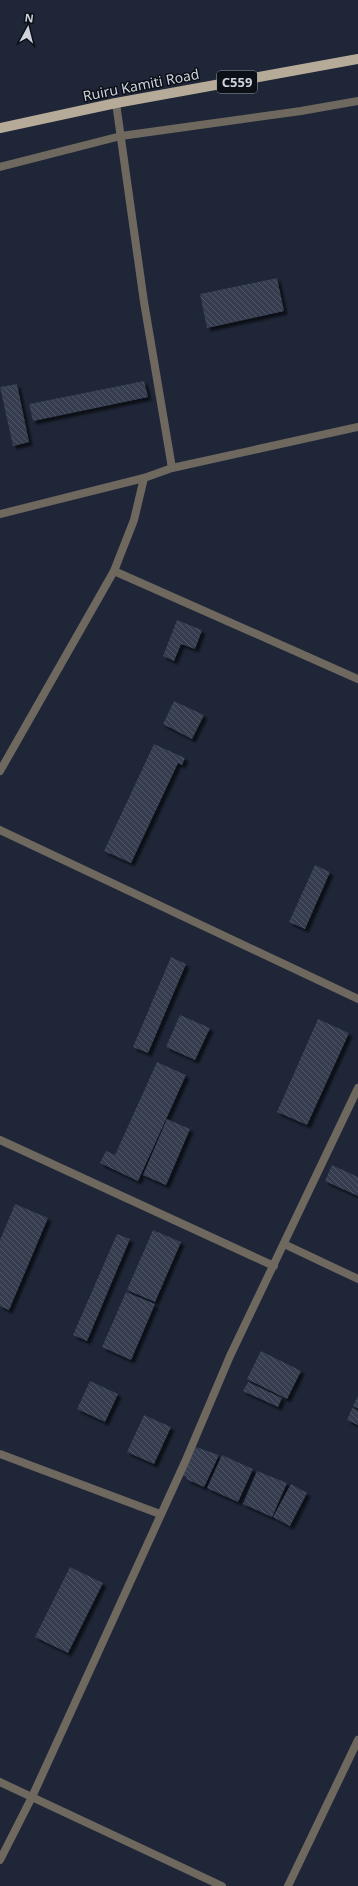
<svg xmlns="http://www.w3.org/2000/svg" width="358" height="1886" font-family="'Noto Sans',sans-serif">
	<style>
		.building { fill: url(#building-back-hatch); filter: url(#shadow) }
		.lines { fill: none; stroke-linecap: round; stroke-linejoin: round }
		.lane { stroke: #6e685f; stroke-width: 8 }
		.street { stroke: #6e685f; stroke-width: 8 }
		.primary { stroke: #b6aa98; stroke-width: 10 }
		.labels { text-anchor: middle; stroke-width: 3; stroke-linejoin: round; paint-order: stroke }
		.shield { fill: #0b0f16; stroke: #9398a1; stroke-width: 1 }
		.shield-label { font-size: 13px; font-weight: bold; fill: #cdd2dd }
		.street-label { font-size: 14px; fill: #cdd2dd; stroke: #0b0f16 }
	</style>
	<defs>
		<pattern id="building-back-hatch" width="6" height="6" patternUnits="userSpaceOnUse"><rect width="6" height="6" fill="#343c4f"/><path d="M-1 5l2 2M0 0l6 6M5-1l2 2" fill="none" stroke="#505768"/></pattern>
		<filter id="shadow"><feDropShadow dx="3.5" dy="3.5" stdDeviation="1" flood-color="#0009"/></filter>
	</defs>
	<rect width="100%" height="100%" fill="#1e2637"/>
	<!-- building -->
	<g class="building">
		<polygon points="277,278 284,311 207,328 200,294"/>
		<polygon points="144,381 148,397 33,421 29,404"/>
		<polygon points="17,384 29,442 13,446 0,387"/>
		<polygon points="177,620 202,630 195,649 181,644 174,661 163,656"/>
		<polygon points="174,701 204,715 192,739 163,724"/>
		<polygon points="154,744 185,758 182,765 178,763 131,863 104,851"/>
		<polygon points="315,865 330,872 305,929 289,922"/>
		<polygon points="171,957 186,964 148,1053 133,1047"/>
		<polygon points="180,1015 210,1028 195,1060 166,1047"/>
		<polygon points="318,1019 349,1033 307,1125 277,1112"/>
		<polygon points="157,1062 186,1075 138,1181 100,1163 106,1151 115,1155"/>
		<polygon points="167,1119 190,1129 166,1185 143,1175"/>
		<polygon points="332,1165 358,1177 358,1196 325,1181"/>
		<polygon points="15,1204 48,1218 9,1310 0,1306 0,1240"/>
		<polygon points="153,1230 181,1242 155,1302 127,1290"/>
		<polygon points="117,1234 130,1239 87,1341 73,1335"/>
		<polygon points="126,1292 155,1304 131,1360 102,1347"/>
		<polygon points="261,1351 301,1371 287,1399 247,1379"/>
		<polygon points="90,1381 118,1394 105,1422 77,1409"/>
		<polygon points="248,1382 282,1398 278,1407 243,1391"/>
		<polygon points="358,1396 358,1408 353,1406"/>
		<polygon points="352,1408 358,1411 358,1425 347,1420"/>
		<polygon points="144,1415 171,1427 154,1464 127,1452"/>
		<polygon points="196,1447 219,1455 204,1487 186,1479 187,1477 183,1475"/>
		<polygon points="222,1455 253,1469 238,1502 207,1488"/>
		<polygon points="257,1471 287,1483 272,1517 243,1504"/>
		<polygon points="291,1484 307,1493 290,1526 273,1517"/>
		<polygon points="70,1567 103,1583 68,1653 35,1637"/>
	</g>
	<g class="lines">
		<!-- lane -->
		<polyline class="lane" points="0,167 121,136 301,111 358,101"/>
		<!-- street -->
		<g class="street">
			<polyline points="116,103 144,302 172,468"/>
			<polyline points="0,514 144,478 172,468 358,427"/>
			<polyline points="114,571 358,679"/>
			<polyline points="0,771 114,571 134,520 144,478"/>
			<polyline points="0,830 358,999"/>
			<polyline points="0,1140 274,1266"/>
			<polyline points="284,1244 358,1279"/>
			<polyline points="0,1454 160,1514"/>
			<polyline points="0,1782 222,1886"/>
			<polyline points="0,1860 32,1797 185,1462 230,1356 358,1088"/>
			<polyline points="288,1886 358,1740"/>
		</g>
		<!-- primary -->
		<polyline class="primary" points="0,128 116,103 358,59"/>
	</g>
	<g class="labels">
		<!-- shield labels -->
		<rect class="shield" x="217" y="71" width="40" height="22" rx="3"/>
		<g class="shield-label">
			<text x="237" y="87">C559</text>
		</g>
		<!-- street labels -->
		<g class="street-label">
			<text transform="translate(141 85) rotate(-11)" y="5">Ruiru Kamiti Road</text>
		</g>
	</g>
	<!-- north arrow -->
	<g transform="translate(28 28) rotate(7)" stroke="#0b0f16" stroke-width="3" paint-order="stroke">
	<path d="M0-3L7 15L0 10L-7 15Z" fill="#cdd2dd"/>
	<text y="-6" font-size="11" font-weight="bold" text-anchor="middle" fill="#cdd2dd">N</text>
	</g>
</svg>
